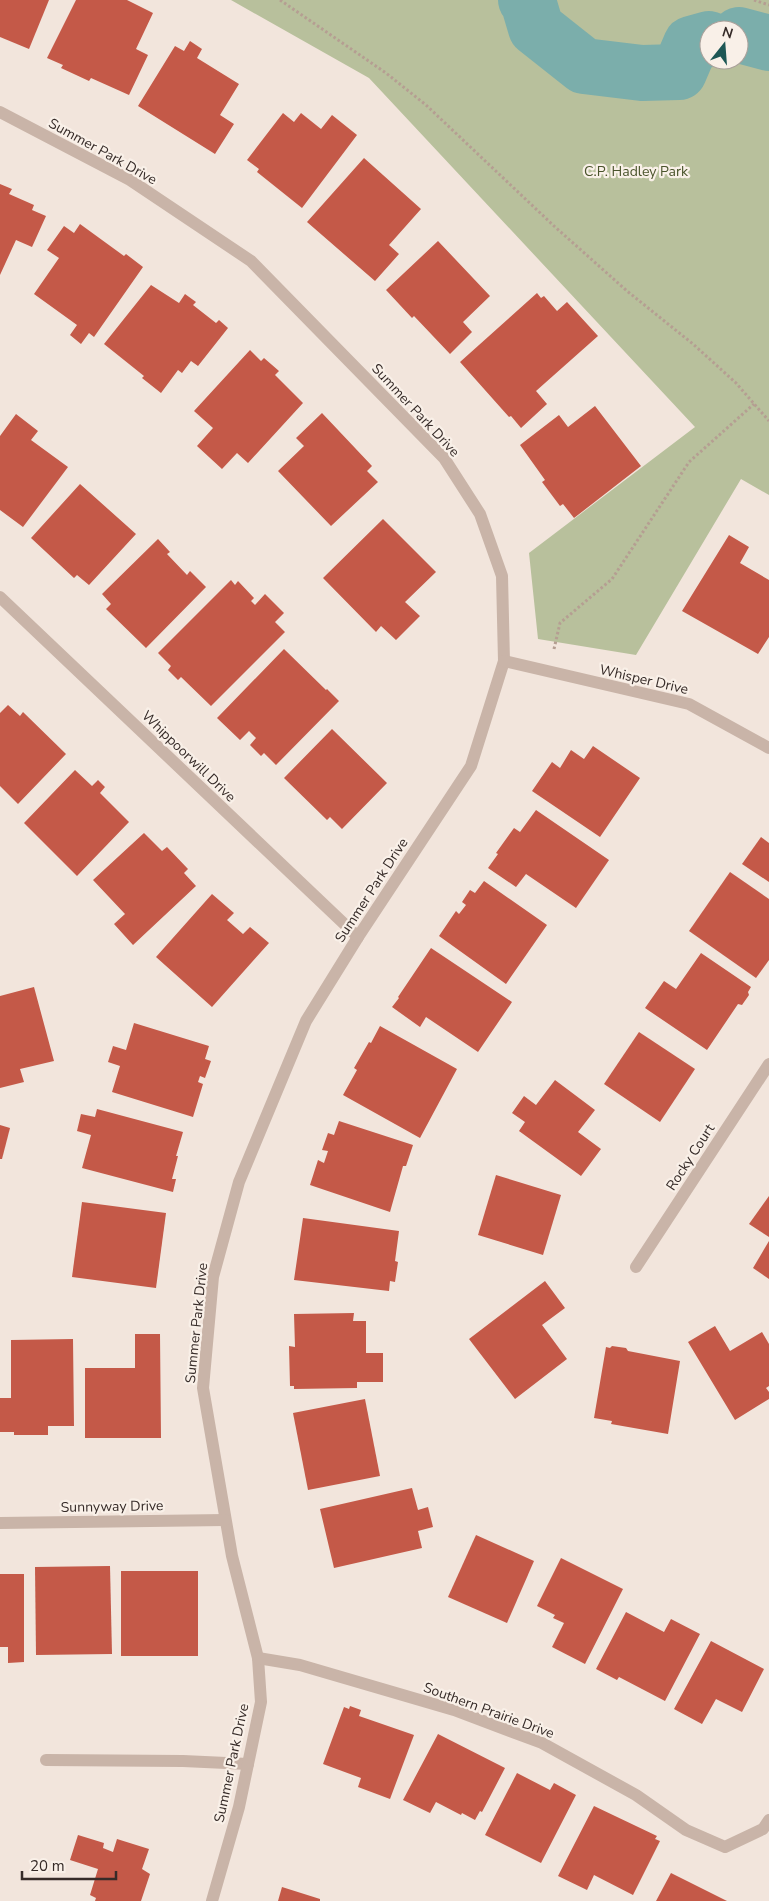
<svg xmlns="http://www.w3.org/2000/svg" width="769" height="1901" font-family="'Nunito Sans',sans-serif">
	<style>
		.green { fill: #b8c09c; fill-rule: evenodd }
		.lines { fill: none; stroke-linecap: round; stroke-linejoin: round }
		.river { stroke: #7baeab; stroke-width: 56 }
		.building { fill: #c45948 }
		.path { stroke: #b59e92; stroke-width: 3; stroke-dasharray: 2.5 2.5; stroke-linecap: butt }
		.lane { stroke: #c9b4a8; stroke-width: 12 }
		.street { stroke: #c9b4a8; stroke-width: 12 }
		.labels { text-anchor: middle; stroke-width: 4.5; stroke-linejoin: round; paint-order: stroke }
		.street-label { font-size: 14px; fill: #362b28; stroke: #f9f0e8 }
		.park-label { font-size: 14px; fill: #4a542c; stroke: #f9f0e8 }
	</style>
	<rect width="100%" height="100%" fill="#f2e5dc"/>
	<!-- green -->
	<path class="green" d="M 231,0 L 769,0 L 769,495 L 741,479 L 636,655 L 538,639 L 529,553 L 695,427 L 369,78 ZM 709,30 L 739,30 L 739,60 L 709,60 Z"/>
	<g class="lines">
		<!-- river -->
		<g class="river">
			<polyline points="526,0 528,1 536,28 584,66 642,73 679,72 691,44 709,39"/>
			<polyline points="739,35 769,43"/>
		</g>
	</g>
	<!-- building -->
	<g class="building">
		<polygon points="0,0 49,0 29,49 0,37"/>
		<polygon points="76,0 127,0 153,13 136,49 148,55 129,95 91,78 89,81 61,68 63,65 47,58"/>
		<polygon points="190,41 202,49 197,58 239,84 220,115 234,124 215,154 138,106 175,46 184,51"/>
		<polygon points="283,113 294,122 301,113 321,129 332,115 357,135 302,208 257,172 259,169 247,160"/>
		<polygon points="364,158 421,209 389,245 399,254 375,281 307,222"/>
		<polygon points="0,184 12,189 9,194 34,205 32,210 46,216 32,247 16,240 0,275"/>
		<polygon points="80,224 124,256 126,254 143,267 94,337 89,333 81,344 70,335 77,325 34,294 59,258 47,250 64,226 74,233"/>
		<polygon points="438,241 490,296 463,322 472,332 450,354 414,316 412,318 386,290"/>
		<polygon points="151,285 179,303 185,294 196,302 193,305 216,323 219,320 228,328 198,366 191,361 182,373 178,370 161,393 142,378 144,376 104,344"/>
		<polygon points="537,293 541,298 544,296 557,311 567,302 598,336 536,391 547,404 521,428 511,416 509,417 460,362"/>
		<polygon points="250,350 261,361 264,358 279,371 275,375 303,403 248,463 237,453 222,469 197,446 213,428 194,411"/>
		<polygon points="595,406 641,466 574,518 563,504 560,506 542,482 545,480 520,445 559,415 568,427"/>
		<polygon points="322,413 372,466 367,471 378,482 331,526 278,471 304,446 296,438"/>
		<polygon points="16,414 38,431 31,440 68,467 23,527 0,510 0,436"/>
		<polygon points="80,484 136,534 89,585 77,575 74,578 31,538"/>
		<polygon points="383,519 436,572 405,602 420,616 396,640 381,626 376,632 323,578"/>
		<polygon points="729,535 749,547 740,563 769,580 769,637 758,654 682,611"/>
		<polygon points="158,539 170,552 167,554 187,575 190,571 206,587 146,648 106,609 111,604 102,594"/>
		<polygon points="231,580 235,585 238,581 254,598 251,601 255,605 265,594 284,613 275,622 285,632 211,706 181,677 178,680 168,670 171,666 158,653"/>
		<polygon points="284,649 326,690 327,689 339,701 276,765 264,753 261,756 250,745 256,738 249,731 240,740 217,718"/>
		<polygon points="8,705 20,716 23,712 66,754 18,804 0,786 0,713"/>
		<polygon points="332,729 387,783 342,829 330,817 327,820 284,778"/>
		<polygon points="593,746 640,778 600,837 532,791 552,762 560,768 571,750 584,759"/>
		<polygon points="75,770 92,786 98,780 105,787 100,793 129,822 77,876 24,823"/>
		<polygon points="536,810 609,860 576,908 526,874 516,887 488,868 498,854 496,853 514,828 520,832"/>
		<polygon points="144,833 162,851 167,847 188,869 184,873 196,886 133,945 114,924 125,914 93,880"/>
		<polygon points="761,837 769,843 769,882 742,864"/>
		<polygon points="730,872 769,899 769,960 756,978 689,931"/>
		<polygon points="484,881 547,925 506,984 439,936 456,911 459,914 466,905 462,902 470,890 475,893"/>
		<polygon points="212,894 234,913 227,920 243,934 250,927 269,943 212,1007 156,957"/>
		<polygon points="431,948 512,1002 478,1052 426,1017 420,1027 392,1007 399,998 398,997"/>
		<polygon points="701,953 751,987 748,992 749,995 742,1005 738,1004 707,1050 645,1008 664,981 676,989"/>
		<polygon points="34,987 54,1061 20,1069 24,1082 0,1088 0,996"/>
		<polygon points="134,1023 209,1046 205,1059 211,1061 205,1078 200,1076 198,1082 203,1084 193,1117 112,1092 120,1066 108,1062 113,1046 126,1050"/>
		<polygon points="380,1026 457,1069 420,1138 343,1095 357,1070 354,1068 369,1042 371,1043"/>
		<polygon points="639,1032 695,1069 660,1122 604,1084"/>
		<polygon points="555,1080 595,1110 578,1132 601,1149 581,1176 519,1131 525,1122 512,1113 524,1096 536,1105"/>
		<polygon points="97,1109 183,1132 176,1156 178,1156 172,1179 176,1179 173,1192 82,1168 91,1135 77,1131 81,1114 95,1117"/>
		<polygon points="339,1121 413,1145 406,1166 403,1166 390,1212 310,1185 318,1160 324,1163 328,1151 322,1150 328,1133 334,1135"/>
		<polygon points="0,1125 10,1128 2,1159 0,1159"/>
		<polygon points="496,1175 561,1195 543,1255 478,1235"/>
		<polygon points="769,1196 769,1237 749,1224"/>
		<polygon points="82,1202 166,1213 156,1288 72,1277"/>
		<polygon points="303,1218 399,1231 395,1261 398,1262 395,1282 390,1281 389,1291 294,1280"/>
		<polygon points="769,1241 769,1279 753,1268"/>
		<polygon points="545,1281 565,1308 542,1325 567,1359 515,1399 469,1339"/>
		<polygon points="354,1313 353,1321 366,1321 366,1353 383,1353 383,1382 357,1382 357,1388 294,1389 294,1386 290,1386 289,1346 295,1347 294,1314"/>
		<polygon points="715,1326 730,1351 762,1332 769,1344 769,1386 766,1388 769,1392 769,1399 735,1420 688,1342"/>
		<polygon points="135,1334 160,1334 161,1438 85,1438 85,1368 135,1368"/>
		<polygon points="73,1339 74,1426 48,1426 48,1435 14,1435 14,1432 0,1432 0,1398 11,1398 11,1340"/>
		<polygon points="612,1346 626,1348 628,1351 680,1361 668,1434 611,1424 612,1421 594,1418 606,1347 610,1348"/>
		<polygon points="365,1399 380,1476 308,1490 293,1413"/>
		<polygon points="412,1488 418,1510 428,1507 433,1527 418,1531 422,1548 334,1568 320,1509"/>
		<polygon points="476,1535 534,1561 507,1623 448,1597"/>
		<polygon points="561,1558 623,1589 585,1664 552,1647 564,1623 553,1618 555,1615 537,1606"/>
		<polygon points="110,1566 112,1654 36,1655 35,1567"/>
		<rect x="121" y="1571" width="77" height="85"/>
		<polygon points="0,1574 24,1574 24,1662 8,1663 8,1647 0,1647"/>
		<polygon points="626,1612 664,1632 671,1619 700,1634 665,1701 619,1677 617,1680 596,1669"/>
		<polygon points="711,1641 764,1669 742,1712 716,1699 702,1724 674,1709"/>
		<polygon points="350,1706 361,1710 359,1716 414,1735 390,1799 358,1787 361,1778 323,1764 344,1707 349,1709"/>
		<polygon points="438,1734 505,1768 482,1812 480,1811 475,1820 462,1813 461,1815 436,1802 430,1813 403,1800"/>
		<polygon points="517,1773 550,1790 554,1783 576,1795 541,1863 485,1835"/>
		<polygon points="594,1806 657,1836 655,1839 660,1841 633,1895 594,1875 587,1890 558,1876"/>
		<polygon points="78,1835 104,1843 103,1848 113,1852 117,1839 149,1849 142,1869 150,1874 141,1901 95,1901 96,1898 90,1895 98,1869 70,1860"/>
		<polygon points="671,1873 727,1901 656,1901"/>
		<polygon points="282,1887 320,1899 320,1901 278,1901"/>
	</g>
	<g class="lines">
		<!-- path -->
		<g class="path">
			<polyline points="280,0 386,73 426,105 554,226 627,291 693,344 736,383 769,421"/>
			<polyline points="754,0 769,5"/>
			<polyline points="554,649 560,623 612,579 689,462 754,404"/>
		</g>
		<!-- lane -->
		<polyline class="lane" points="46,1760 183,1761 248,1764"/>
		<!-- street -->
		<g class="street">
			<polyline points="0,112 130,180 251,261 444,458 480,514 502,576 504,661 471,766 358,937 306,1021 239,1182 213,1277 203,1388 232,1556 258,1658 261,1702 239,1807 212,1901"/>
			<polyline points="0,597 358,937"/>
			<polyline points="504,661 689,704 769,748"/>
			<polyline points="636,1267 769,1064"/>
			<polyline points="0,1523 225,1520"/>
			<polyline points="258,1658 300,1665 454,1710 542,1743 636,1795 686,1830 725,1847 763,1829 769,1820"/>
		</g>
	</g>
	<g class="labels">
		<!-- street labels -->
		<g class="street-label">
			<text transform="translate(103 151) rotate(29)" y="5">Summer Park Drive</text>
			<text transform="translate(416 410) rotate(47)" y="5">Summer Park Drive</text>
			<text transform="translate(644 679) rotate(13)" y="5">Whisper Drive</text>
			<text transform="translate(189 756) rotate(44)" y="5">Whippoorwill Drive</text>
			<text transform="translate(371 890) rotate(-57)" y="5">Summer Park Drive</text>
			<text transform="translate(690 1157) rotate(-57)" y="5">Rocky Court</text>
			<text transform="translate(196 1323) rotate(-84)" y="5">Summer Park Drive</text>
			<text transform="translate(112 1506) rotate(-1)" y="5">Sunnyway Drive</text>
			<text transform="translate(489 1710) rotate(20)" y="5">Southern Prairie Drive</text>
			<text transform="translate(231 1763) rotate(-78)" y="5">Summer Park Drive</text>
		</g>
		<!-- park labels -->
		<g class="park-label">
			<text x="636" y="176">C.P. Hadley Park</text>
		</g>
	</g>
	<!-- north arrow -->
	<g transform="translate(724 45) rotate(17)"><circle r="24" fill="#f9f0e8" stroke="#aba19b"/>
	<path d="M0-4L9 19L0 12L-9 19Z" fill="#1e5755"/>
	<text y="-8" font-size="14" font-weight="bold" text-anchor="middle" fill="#362b28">N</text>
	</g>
	<!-- scale -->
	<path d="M22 1871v8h94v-8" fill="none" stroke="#362b28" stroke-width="2.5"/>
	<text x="30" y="1871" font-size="15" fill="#362b28" stroke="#f9f0e8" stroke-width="4" paint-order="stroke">20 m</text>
</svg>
